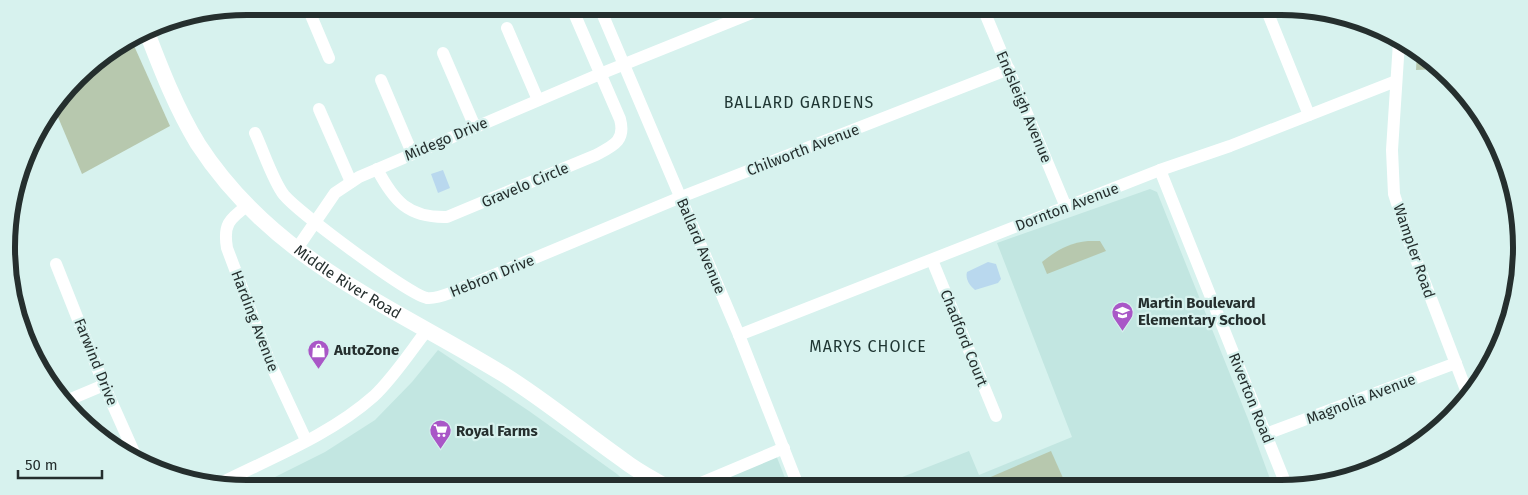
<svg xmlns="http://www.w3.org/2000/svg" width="1528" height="495" font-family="'Fira Sans',sans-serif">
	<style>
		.built { fill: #c2e6e1 }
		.green { fill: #b7c8ae }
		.water { fill: #b9d8ee }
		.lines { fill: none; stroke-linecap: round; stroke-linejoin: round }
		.minor { stroke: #fff; stroke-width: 12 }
		.tertiary { stroke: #fff; stroke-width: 16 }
		.labels { text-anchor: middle; stroke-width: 4.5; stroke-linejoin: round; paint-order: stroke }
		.street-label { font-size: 15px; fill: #252f2e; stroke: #d7f2ee }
		.poi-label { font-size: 15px; font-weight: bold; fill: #252f2e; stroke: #d7f2ee; text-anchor: start }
		.neighbourhood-label { font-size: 16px; letter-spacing: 1px; fill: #1e3532; stroke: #d7f2ee }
		.rim { fill: none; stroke: #252f2e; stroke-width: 6 }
	</style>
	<rect width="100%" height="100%" fill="#d7f2ee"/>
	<!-- built -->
	<g class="built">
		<polygon points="1150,189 1157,192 1248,419 1273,487 874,488 969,451 979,475 1072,437 997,243"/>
		<polygon points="438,350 529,411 617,474 632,488 251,489 325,452 375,420 412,382"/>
		<polygon points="776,455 789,488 706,488"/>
	</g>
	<!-- green -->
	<g class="green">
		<polygon points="131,39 170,126 82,174 55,110 88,66"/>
		<polygon points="1417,51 1427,56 1439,69 1416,70"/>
		<path d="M 1088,241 L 1100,241 L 1106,251 L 1047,274 L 1042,262 C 1057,250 1069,243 1088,241 Z"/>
		<polygon points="1051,451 1067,487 989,487 986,479"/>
	</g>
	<!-- water -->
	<g class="water">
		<polygon points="443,170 450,188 438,193 431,174"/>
		<path d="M 988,262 L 996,264 L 1001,279 L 998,283 L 975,290 C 970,286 965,279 967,272 Z"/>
	</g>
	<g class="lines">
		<!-- minor -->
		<g class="minor">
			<polyline points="307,6 329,58"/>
			<polyline points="599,6 739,335 799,488"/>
			<polyline points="982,6 1066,207"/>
			<polyline points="1265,6 1309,115"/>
			<polyline points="507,28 538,100"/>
			<polyline points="1399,42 1392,150 1394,194 1409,241 1468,395"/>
			<polyline points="443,53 475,127"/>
			<polyline points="381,80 412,153"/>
			<polyline points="319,109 351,182"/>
			<path d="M 255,133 C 263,150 273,181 284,195 C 298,212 409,295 427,298 C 435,299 445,295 453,292 L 681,197 L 1009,69"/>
			<path d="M 377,169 C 394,201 408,218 447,217 L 596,155 C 613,146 626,141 620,119 L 571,6"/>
			<polyline points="1160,170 1287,487"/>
			<path d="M 247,206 C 229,219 223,225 227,248 L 271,365 L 306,440"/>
			<polyline points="296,250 335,193 359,177 600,74 769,6"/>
			<polyline points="932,260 996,416"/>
			<polyline points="56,264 104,385 137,459"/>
			<polyline points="739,335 1160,170 1230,146 1396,81"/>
			<polyline points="66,401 104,385"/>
			<polyline points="1266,434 1456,363"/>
			<path d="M 217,485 C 270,458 329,436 374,396 C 394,377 410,352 427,330"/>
			<polyline points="689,488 784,448"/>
		</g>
		<!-- tertiary -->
		<path class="tertiary" id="s1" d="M 146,30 C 161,69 176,108 198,144 C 273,260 390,305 503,374 C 545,400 583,432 623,460 C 637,471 653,479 668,488"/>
	</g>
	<!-- icons -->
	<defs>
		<symbol id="school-pin" viewBox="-11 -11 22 30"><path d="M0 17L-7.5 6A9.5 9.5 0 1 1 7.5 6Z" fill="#a957c7" stroke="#d7f2ee"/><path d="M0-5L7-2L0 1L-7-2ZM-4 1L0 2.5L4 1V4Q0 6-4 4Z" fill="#fff"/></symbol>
		<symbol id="shop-pin" viewBox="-11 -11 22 30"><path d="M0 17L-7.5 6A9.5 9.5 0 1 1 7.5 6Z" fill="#a957c7" stroke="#d7f2ee"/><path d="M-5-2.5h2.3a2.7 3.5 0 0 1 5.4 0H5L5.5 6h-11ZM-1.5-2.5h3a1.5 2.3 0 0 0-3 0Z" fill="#fff"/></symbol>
		<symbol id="supermarket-pin" viewBox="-11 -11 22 30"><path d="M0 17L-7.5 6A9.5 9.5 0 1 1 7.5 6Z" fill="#a957c7" stroke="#d7f2ee"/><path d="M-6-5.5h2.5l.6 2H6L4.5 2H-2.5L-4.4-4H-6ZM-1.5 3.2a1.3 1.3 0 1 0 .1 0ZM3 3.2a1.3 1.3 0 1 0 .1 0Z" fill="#fff"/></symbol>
	</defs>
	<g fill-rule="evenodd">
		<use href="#school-pin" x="1110" y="300" width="25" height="34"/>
		<use href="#shop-pin" x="306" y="338" width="25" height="34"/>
		<use href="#supermarket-pin" x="428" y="418" width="25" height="34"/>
	</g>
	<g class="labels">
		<!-- street labels -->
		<g class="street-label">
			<text transform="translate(1024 107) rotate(67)" y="5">Endsleigh Avenue</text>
			<text transform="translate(446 139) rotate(-23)" y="5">Midego Drive</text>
			<text transform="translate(803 150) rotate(-21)" y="5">Chilworth Avenue</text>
			<text transform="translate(525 185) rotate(-23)" y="5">Gravelo Circle</text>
			<text transform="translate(1067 207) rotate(-21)" y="5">Dornton Avenue</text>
			<text transform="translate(701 246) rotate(67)" y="5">Ballard Avenue</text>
			<text transform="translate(1414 251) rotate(71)" y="5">Wampler Road</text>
			<text transform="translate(492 276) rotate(-22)" y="5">Hebron Drive</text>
			<text dy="5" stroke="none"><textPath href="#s1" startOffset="331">Middle River Road</textPath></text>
			<text transform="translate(255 321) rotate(69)" y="5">Harding Avenue</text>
			<text transform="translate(964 338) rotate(68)" y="5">Chadford Court</text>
			<text transform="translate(96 362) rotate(68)" y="5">Farwind Drive</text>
			<text transform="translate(1251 398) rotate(68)" y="5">Riverton Road</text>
			<text transform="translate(1361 399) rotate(-21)" y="5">Magnolia Avenue</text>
		</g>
		<!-- poi labels -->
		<g class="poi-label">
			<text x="1138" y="308">Martin Boulevard<tspan x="1138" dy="17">Elementary School</tspan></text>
			<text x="334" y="355">AutoZone</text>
			<text x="456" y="436">Royal Farms</text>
		</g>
		<!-- neighbourhood labels -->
		<g class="neighbourhood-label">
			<text x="799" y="108">BALLARD GARDENS</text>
			<text x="868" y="352">MARYS CHOICE</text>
		</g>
	</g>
	<!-- crop -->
	<path d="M0 0H1528V495H0ZM247 15H1281A232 232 0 0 1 1513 247V248A232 232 0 0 1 1281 480H247A232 232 0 0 1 15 248V247A232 232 0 0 1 247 15Z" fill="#d7f2ee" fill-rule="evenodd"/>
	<path class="rim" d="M247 15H1281A232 232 0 0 1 1513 247V248A232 232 0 0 1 1281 480H247A232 232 0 0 1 15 248V247A232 232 0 0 1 247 15Z"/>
	<!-- scale -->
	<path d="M18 470v8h84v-8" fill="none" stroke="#252f2e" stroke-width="2.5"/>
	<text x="25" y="470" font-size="15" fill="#252f2e" stroke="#d7f2ee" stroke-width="4" paint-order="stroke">50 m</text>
</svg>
